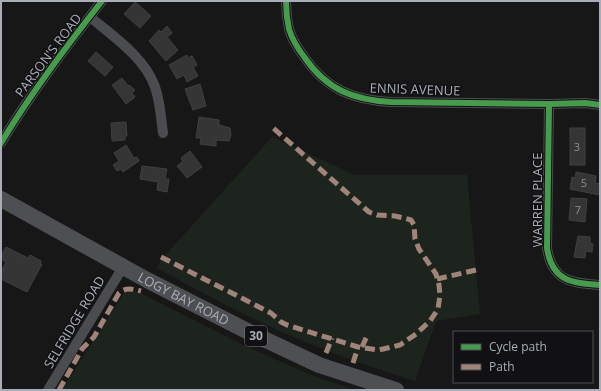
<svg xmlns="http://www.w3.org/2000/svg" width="601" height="391" font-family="'Open Sans',sans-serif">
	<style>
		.green { fill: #1d241e }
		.building { fill: #353536; stroke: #3f4043 }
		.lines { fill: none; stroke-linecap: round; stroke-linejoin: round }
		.street { stroke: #4b4c50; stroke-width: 10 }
		.primary { stroke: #4d4f52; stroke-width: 16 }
		.quiet { stroke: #a18479; stroke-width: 5; stroke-dasharray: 10 5; stroke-linecap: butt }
		.cycleway-casing { stroke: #111113; stroke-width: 8 }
		.cycleway { stroke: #469c4c; stroke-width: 6 }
		.labels { text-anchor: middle; stroke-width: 3; stroke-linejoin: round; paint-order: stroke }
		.number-label { font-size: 11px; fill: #8b8f98 }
		.shield { fill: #111113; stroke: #7b7e86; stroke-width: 1 }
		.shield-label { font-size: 12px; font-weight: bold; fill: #a8adb8 }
		.street-label { font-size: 13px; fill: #a8adb8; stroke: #111113 }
	</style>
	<rect width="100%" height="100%" fill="#171717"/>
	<!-- green -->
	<g class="green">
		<path d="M 272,137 L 355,175 L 467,175 L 480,314 L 436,321 L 415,381 C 360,364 306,344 254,319 C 220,303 189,285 157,268 L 161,260 Z"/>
		<polygon points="126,290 138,292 247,347 311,375 355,390 62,390"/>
	</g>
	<!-- building -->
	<g class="building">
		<polygon points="135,2 151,16 140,28 124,14"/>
		<polygon points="167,26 172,33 167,37 178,50 166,61 149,41 159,30 161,32"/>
		<polygon points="96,52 113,67 105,76 88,61"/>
		<polygon points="187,55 188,58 192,56 197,65 193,67 198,76 187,82 184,75 177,79 169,65"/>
		<polygon points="122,78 128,86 129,85 135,90 132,93 135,97 126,104 112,85"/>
		<polygon points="200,84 206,106 193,110 185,89"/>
		<polygon points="199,117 219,120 219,125 230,128 231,135 229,141 216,140 216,146 200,144 201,138 196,138"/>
		<polygon points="126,122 127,136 125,136 125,140 112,141 111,123"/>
		<rect x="570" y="128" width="15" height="37"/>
		<polygon points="126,145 134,158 137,157 139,161 123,172 121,169 117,171 113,165 119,161 114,153"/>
		<polygon points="190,151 202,167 187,178 177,166 183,161 181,158"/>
		<polygon points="142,166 167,169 165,179 169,179 167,192 157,190 158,182 140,179"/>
		<polygon points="576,172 596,176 595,183 600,184 600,195 570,189 572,177 575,178"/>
		<polygon points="571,198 587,199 585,222 569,220"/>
		<polygon points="578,236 590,237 590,243 593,244 592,252 586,251 585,258 574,257"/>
		<polygon points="6,247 28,258 30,255 41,261 40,264 42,264 27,292 1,279 1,272 6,262 1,259 1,256"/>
	</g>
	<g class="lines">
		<!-- street -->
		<g class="street">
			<path d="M 286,1 C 286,10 287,20 289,29 C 292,39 298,49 305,58 C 327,90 354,100 391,102 L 549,104 L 585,103 L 600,105"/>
			<path d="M 90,17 C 113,36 145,58 155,87 C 160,101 161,117 163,133"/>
			<path d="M 549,104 L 547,248 C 552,281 571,283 600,285"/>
			<path d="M 1,143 C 31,93 66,47 102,1"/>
			<polyline points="48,390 123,267"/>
		</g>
		<!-- primary -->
		<path class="primary" id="s1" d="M 1,199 L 147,280 L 249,332 L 319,365 L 396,390"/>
		<!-- quiet -->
		<g class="quiet">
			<polyline points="161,257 271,313 281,322 287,325 358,347 379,350 400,345 416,334 430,321 438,309 440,295 439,285 436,274 419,249 415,239 414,225 411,220 404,218 395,216 377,215 369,212 272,127"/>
			<polyline points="437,279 476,270"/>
			<polyline points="362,347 367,336"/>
			<polyline points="326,353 332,338"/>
			<polyline points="353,363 358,347"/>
			<path d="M 59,390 L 77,358 L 82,349 L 94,337 L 119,293 C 126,287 132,289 141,291"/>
		</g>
		<defs>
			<g id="cycleway">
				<path d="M 286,1 C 286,10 287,20 289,29 C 292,39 298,49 305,58 C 327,90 354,100 391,102 L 549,104 L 585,103 L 600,105"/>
				<path d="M 549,104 L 547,248 C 552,281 571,283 600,285"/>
				<path d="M 1,143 C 31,93 66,47 102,1"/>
			</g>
		</defs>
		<!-- cycleway casing -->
		<use href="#cycleway" class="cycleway-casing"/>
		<!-- cycleway -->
		<use href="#cycleway" class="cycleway"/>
	</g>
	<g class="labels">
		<!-- number labels -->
		<g class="number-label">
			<text x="577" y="151">3</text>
			<text x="584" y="187">5</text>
			<text x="578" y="214">7</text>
		</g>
		<!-- shield labels -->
		<rect class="shield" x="245" y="326" width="22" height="20" rx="3"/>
		<g class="shield-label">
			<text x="256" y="340">30</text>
		</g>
		<!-- street labels -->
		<g class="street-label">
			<text transform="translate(48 55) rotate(-53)" y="5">PARSON'S ROAD</text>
			<text transform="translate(415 89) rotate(2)" y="5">ENNIS AVENUE</text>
			<text transform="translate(537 200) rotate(-90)" y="5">WARREN PLACE</text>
			<text dy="5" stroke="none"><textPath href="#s1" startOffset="208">LOGY BAY ROAD</textPath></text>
			<text transform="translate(74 322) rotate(-59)" y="5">SELFRIDGE ROAD</text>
		</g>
	</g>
	<!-- border -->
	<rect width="601" height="391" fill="none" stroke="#a8adb8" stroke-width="4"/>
	<!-- legend -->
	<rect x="453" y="331" width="140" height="52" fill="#111113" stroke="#4d4f55"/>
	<rect x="461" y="344" width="20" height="6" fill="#469c4c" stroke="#4d4f55"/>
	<text x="489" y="351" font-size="12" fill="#a8adb8">Cycle path</text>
	<rect x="461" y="364" width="20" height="6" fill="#a18479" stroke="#4d4f55"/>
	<text x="489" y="371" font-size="12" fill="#a8adb8">Path</text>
</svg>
